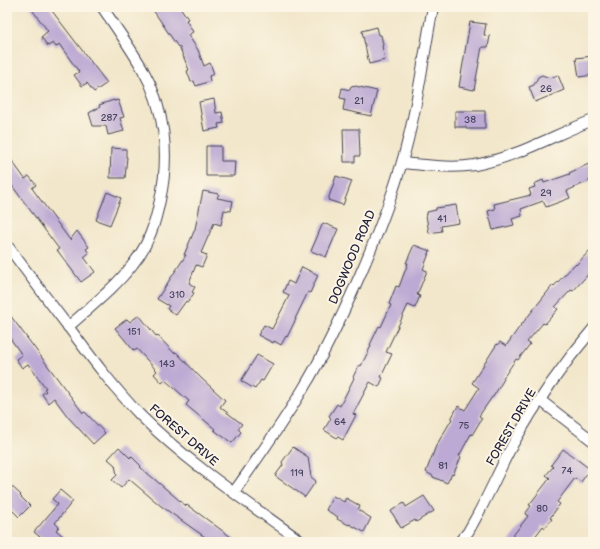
<svg xmlns="http://www.w3.org/2000/svg" width="600" height="549" font-family="'Balsamiq Sans',sans-serif">
	<style>
		.building { fill: #bdaad4 }
		.lines { fill: none; stroke-linecap: round; stroke-linejoin: round }
		.minor-casing { stroke: #414051; stroke-width: 12 }
		.minor { stroke: #fff; stroke-width: 10 }
		.labels { text-anchor: middle; stroke-width: 4; stroke-linejoin: round; paint-order: stroke }
		.number-label { font-size: 10px; fill: #494461 }
		.street-label { font-size: 12px; fill: #22223b; stroke: #fcf5e5 }
	</style>
	<rect width="100%" height="100%" fill="#fcf5e5"/>
	<filter id="ink" filterUnits="userSpaceOnUse"><feTurbulence type="fractalNoise" baseFrequency=".025" numOctaves="2"/><feDisplacementMap in="SourceGraphic" scale="8" xChannelSelector="R" yChannelSelector="G"/><feConvolveMatrix kernelMatrix="1 2 1 2 8 2 1 2 1" color-interpolation-filters="sRGB"/></filter>
	<filter id="wash" filterUnits="userSpaceOnUse"><feTurbulence type="fractalNoise" baseFrequency=".012" numOctaves="4" result="noise"/><feDisplacementMap in="SourceGraphic" scale="16" xChannelSelector="R" yChannelSelector="G"/><feGaussianBlur stdDeviation="0.9" result="paint"/><feColorMatrix in="noise" values="0 0 0 0 0 0 0 0 0 0 0 0 0 0 0 0 0 1.4 0 .05"/><feComposite in="paint" operator="in"/></filter>
	<g filter="url(#wash)">
		<rect width="100%" height="100%" fill="#f2e7cb"/>
		<g id="blocks">
			<!-- building -->
			<g class="building">
				<polygon points="30,7 49,7 107,83 94,92 87,83 82,86 74,75 79,72 59,44 56,47 53,43 48,46 41,37 48,31"/>
				<polygon points="151,7 180,7 188,19 186,20 193,32 188,35 198,50 204,66 210,63 214,74 209,76 210,81 196,86 194,81 191,82 187,71 189,70 179,46 178,47"/>
				<polygon points="470,22 486,24 484,35 490,36 488,47 482,47 474,90 459,87"/>
				<polygon points="377,27 379,35 381,35 383,45 382,46 385,60 369,64 362,31"/>
				<polygon points="593,56 593,75 579,77 576,58"/>
				<polygon points="542,75 550,78 558,75 564,90 535,102 529,87 534,85 538,77"/>
				<polygon points="351,86 354,87 355,86 377,91 371,116 343,110 345,99 340,98 342,88 350,90"/>
				<polygon points="214,99 216,113 222,112 224,123 218,124 219,128 204,131 199,102"/>
				<polygon points="114,100 114,101 118,100 124,117 120,118 124,131 108,135 106,126 93,126 89,113 100,107 99,105"/>
				<polygon points="455,111 485,111 485,129 466,129 466,127 455,127"/>
				<polygon points="343,129 359,129 360,156 355,156 355,162 344,162"/>
				<polygon points="206,146 221,146 221,161 235,161 234,176 206,176"/>
				<polygon points="111,148 126,149 126,157 127,157 125,178 110,178"/>
				<polygon points="7,154 25,179 29,176 36,185 32,188 34,191 70,240 77,231 89,247 86,249 89,253 84,257 95,272 81,282 57,250 59,249 7,179"/>
				<polygon points="593,162 593,179 567,191 570,198 546,207 543,201 521,209 522,216 512,219 514,225 493,230 488,211 495,209 494,204 531,195 529,189 535,187 534,184 543,180 544,183 570,174 569,173"/>
				<polygon points="336,176 352,181 343,205 328,200"/>
				<polygon points="203,191 219,194 217,198 233,201 231,211 224,210 221,225 214,223 201,253 207,255 202,267 196,265 189,283 195,287 192,292 194,293 188,302 186,301 176,315 167,309 169,306 157,299 186,255 184,255 195,229"/>
				<polygon points="107,192 121,198 110,225 96,220"/>
				<polygon points="456,205 459,223 441,226 442,231 429,233 426,215 427,215 427,212 436,210 436,208"/>
				<polygon points="323,223 338,229 326,257 311,251"/>
				<polygon points="414,245 430,251 423,269 427,271 417,295 420,296 415,308 408,305 386,352 392,354 381,377 383,378 379,387 370,382 353,414 356,415 343,440 338,437 337,438 324,430 331,418 329,416 337,404 340,406 354,378 353,377 359,365 361,366 371,346 370,345 379,326 381,327 391,305 389,304 396,286 399,287 408,263 406,263"/>
				<polygon points="593,247 593,269 573,291 571,290 555,307 558,309 545,324 543,323 527,342 530,344 518,360 516,359 503,378 504,379 493,397 492,397 479,416 482,418 472,435 471,434 459,456 461,457 453,475 452,474 447,483 433,477 433,476 426,472 436,446 452,419 451,419 458,406 465,410 479,388 472,383 497,344 498,345 500,342 506,346 518,329 553,285 554,286 575,264 576,265"/>
				<polygon points="302,267 318,275 310,293 308,292 295,319 296,319 287,337 286,336 281,345 274,341 273,343 258,335 264,325 272,329 289,296 289,295 283,292 288,281 294,284"/>
				<polygon points="7,311 83,413 85,412 105,433 93,444 68,417 54,398 48,403 42,394 46,391 44,389 46,388 28,364 22,368 16,359 22,355 7,334"/>
				<polygon points="139,315 156,336 157,335 174,353 176,352 201,378 225,400 220,407 242,424 238,429 241,432 232,443 214,430 215,429 186,405 189,401 165,380 162,383 154,374 157,371 137,349 134,351 115,328 127,319 130,322"/>
				<polygon points="257,355 273,364 263,381 261,380 255,389 241,381"/>
				<polygon points="119,447 130,458 131,456 141,466 140,467 186,506 187,505 238,542 212,542 161,506 129,479 121,488 112,480 117,475 115,465 108,459"/>
				<polygon points="293,447 308,457 311,477 316,481 305,497 275,476 283,465 282,462"/>
				<polygon points="563,449 590,469 581,482 575,478 557,502 560,504 550,518 552,519 545,528 543,526 531,542 508,542 528,516 525,514 531,506 529,505 550,478 546,475 553,467 551,465"/>
				<polygon points="7,482 21,495 20,496 30,506 19,517 7,505"/>
				<polygon points="60,490 73,501 55,523 59,527 56,530 70,542 46,542 34,532 58,504 52,499"/>
				<polygon points="333,496 344,502 346,498 360,506 358,510 371,518 364,532 349,524 349,525 337,519 338,517 326,510"/>
				<polygon points="424,496 434,511 416,522 415,520 401,528 391,511 404,503 406,507"/>
			</g>
		</g>
	</g>
	<g filter="url(#ink)">
		<use href="#blocks" fill-opacity="0" stroke="#414051" stroke-width="1"/>
		<g class="lines">
			<defs>
				<g id="minor">
					<path d="M 402,163 C 426,165 451,169 475,165 C 517,157 554,135 593,120"/>
					<path d="M 7,245 C 27,272 47,299 67,325 C 90,356 113,387 140,415 C 188,463 247,502 302,542"/>
					<path d="M 68,327 C 90,307 115,288 133,264 C 149,244 155,224 160,200 C 170,155 165,108 142,68 C 130,47 116,27 102,7"/>
					<polyline points="540,400 593,441"/>
					<path d="M 234,492 C 258,458 282,424 303,389 C 325,353 343,314 360,275 C 376,238 391,200 402,162 C 417,111 423,59 433,7"/>
					<path d="M 459,542 L 468,532 L 473,523 C 488,497 499,470 513,444 C 536,403 563,364 593,329"/>
				</g>
			</defs>
			<!-- minor casing -->
			<use href="#minor" class="minor-casing"/>
			<!-- minor -->
			<use href="#minor" class="minor"/>
		</g>
	</g>
	<g class="labels">
		<!-- number labels -->
		<g class="number-label">
			<text x="546" y="92">26</text>
			<text x="359" y="104">21</text>
			<text x="109" y="121">287</text>
			<text x="470" y="123">38</text>
			<text x="546" y="196">29</text>
			<text x="442" y="222">41</text>
			<text x="177" y="298">310</text>
			<text x="134" y="335">151</text>
			<text x="167" y="367">143</text>
			<text x="340" y="425">64</text>
			<text x="464" y="429">75</text>
			<text x="443" y="469">81</text>
			<text x="567" y="474">74</text>
			<text x="297" y="476">119</text>
			<text x="542" y="512">80</text>
		</g>
		<!-- street labels -->
		<g class="street-label">
			<text transform="translate(352 257) rotate(-67)" y="4">DOGWOOD ROAD</text>
			<text transform="translate(511 427) rotate(-60)" y="4">FOREST DRIVE</text>
			<text transform="translate(184 435) rotate(41)" y="4">FOREST DRIVE</text>
		</g>
	</g>
	<!-- margin -->
	<rect width="600" height="549" fill="none" stroke="#fcf5e5" stroke-width="24"/>
</svg>
